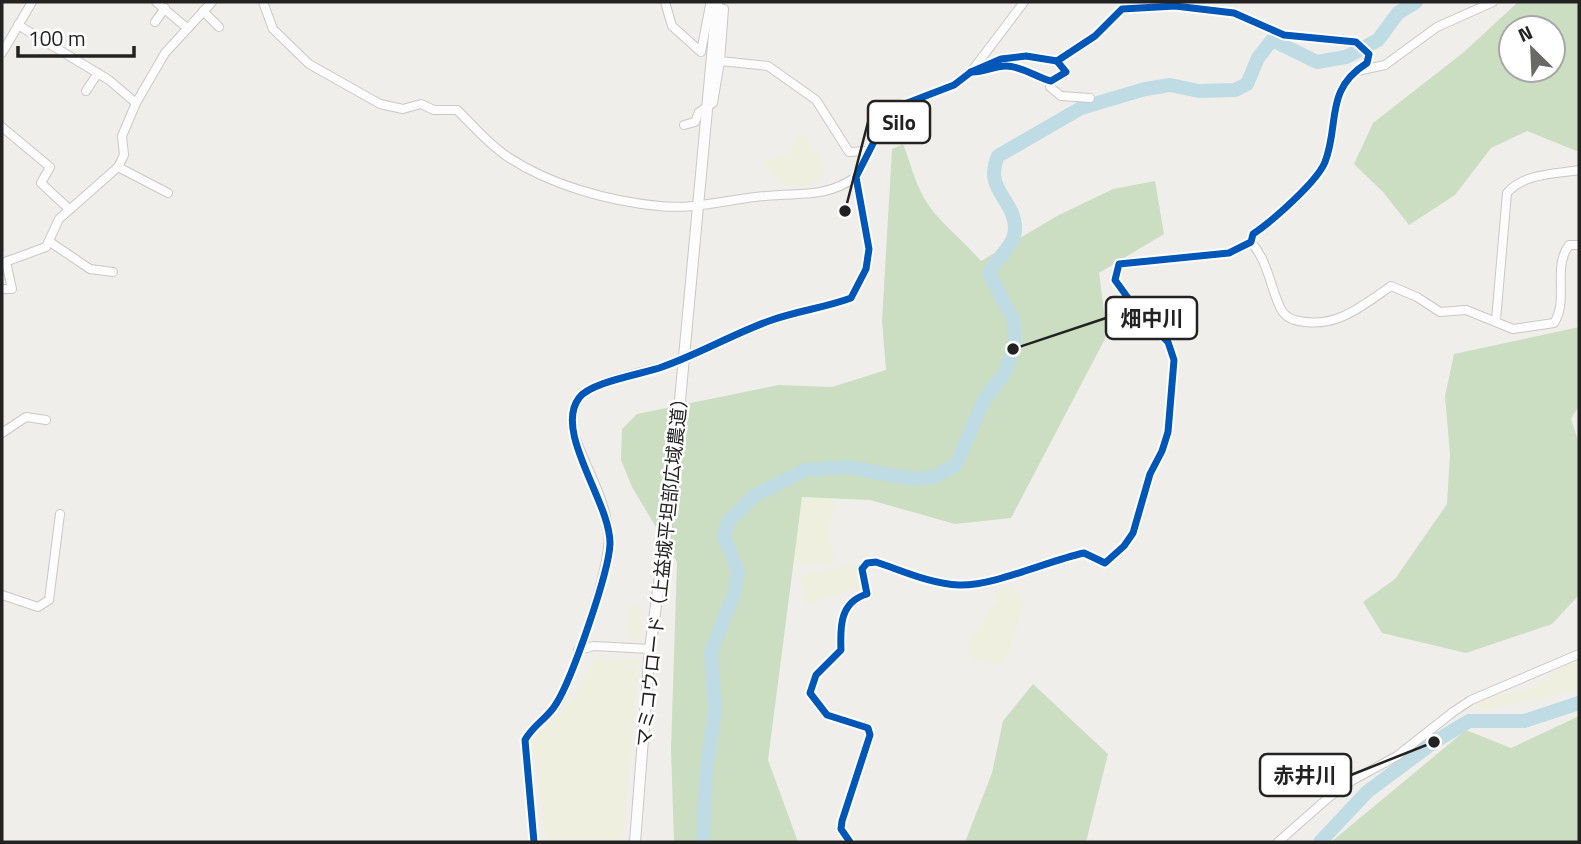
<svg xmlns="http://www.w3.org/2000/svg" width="1581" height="844" font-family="'Titillium Web','Noto Sans JP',sans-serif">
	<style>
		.farmland { fill: #efefdf }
		.forest { fill: #cbdec1; fill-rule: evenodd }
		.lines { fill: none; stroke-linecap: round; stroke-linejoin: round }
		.river { stroke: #bfdbe3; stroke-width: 14 }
		.minor-casing { stroke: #c9c8c7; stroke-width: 10 }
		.tertiary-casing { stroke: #c9c8c7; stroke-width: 12 }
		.minor { stroke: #fdfcfc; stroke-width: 8 }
		.tertiary { stroke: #fdfcfc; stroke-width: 10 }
		.minor-bridge-casing { stroke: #c9c8c7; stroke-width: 10; stroke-linecap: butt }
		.minor-bridge { stroke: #fdfcfc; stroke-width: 8 }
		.cycleway-casing { stroke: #fff; stroke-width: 11 }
		.cycleway { stroke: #0057b8; stroke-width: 7 }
		.labels { text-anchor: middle; stroke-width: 5; stroke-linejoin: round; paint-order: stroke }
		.street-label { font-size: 19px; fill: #222; stroke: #fff }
		.leader { fill: none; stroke: #222; stroke-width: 2.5 }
		.callout-dot { fill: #222; stroke: #fff; stroke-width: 2.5 }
		.callout { fill: #fff; stroke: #222; stroke-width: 2.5 }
		.callout-label { font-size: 21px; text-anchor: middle; font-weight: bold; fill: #222 }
	</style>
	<rect width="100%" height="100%" fill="#f0eeeb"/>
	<!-- farmland -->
	<g class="farmland">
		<polygon points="802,130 820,157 825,176 807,187 783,183 762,163 788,154"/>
		<polygon points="804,498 831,498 835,509 830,527 834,564 790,565 786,507"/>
		<polygon points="856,563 862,587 806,604 799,576"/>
		<polygon points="1013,585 1025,604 1003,667 969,658 968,640 997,601 994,591"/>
		<polygon points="627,605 641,607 641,640 629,638"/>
		<polygon points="595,659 640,659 623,842 546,842 532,741 571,701"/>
		<polygon points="1579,660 1579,690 1484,710 1472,708 1481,700 1533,688 1561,666"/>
	</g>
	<!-- forest -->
	<g class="forest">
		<path d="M 1518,2 L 1579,2 L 1579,152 L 1527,131 L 1491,148 L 1455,195 L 1409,225 L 1383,192 L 1354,164 L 1373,123 L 1464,52 ZM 1511,28 L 1553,28 L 1553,70 L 1511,70 Z"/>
		<path d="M 903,144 C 910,161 914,180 923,196 C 934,218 964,241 981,261 L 1057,216 L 1113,189 L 1155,181 L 1164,234 L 1099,273 L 1107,335 L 1011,518 L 955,524 L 870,500 L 802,497 L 768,760 L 798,842 L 674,842 L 671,749 L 677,562 L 632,487 L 621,460 L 622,429 L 637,414 L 779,385 L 832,387 L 886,370 L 882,321 L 892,149 Z"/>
		<polygon points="1579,327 1579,406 1571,419 1579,443 1579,595 1552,624 1466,653 1382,633 1363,602 1395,579 1447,504 1450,454 1445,396 1454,354"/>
		<polygon points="1033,684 1108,754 1086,842 965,842 992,773 1003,721"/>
		<polygon points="1579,716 1579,842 1331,842 1466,730 1511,748"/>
	</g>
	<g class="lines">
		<!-- river -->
		<g class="river">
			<path d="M 703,842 L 706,774 L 715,711 L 711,651 L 734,594 L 738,571 L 724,536 L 728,522 L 754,496 L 805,470 L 847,467 L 913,479 L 934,477 L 956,465 L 984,400 L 1006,371 L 1015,343 L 1014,321 L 989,273 C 996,259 1014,246 1015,230 C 1016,199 983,191 998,156 L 1081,108 L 1145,89 L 1170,85 L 1199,91 L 1235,90 L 1247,84 L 1258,58 L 1272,40 L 1317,62 L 1346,57 L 1378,40 L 1398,13 L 1416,2"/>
			<polyline points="1320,842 1367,792 1434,742 1469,721 1524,721 1579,703"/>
		</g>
		<defs>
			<g id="minor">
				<polyline points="156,2 187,28"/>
				<path d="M 263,2 L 273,29 L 309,64 L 380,104 L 403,109 L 421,104 L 434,110 L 457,110 C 473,125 489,145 508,157 C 550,185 608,201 659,206 C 693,210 730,199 765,196 C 802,192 823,199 856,177"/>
				<polyline points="665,2 672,26 701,52 710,5 724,9 720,61 768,66 816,100 849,152 867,151"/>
				<polyline points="203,11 219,27"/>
				<polyline points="155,22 165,8"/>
				<polyline points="18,25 109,80 136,103"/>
				<polyline points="2,53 32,2"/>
				<polyline points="1357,71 1385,65 1437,27 1493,2"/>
				<polyline points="971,72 1024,2"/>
				<polyline points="1051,81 1050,87 1061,96 1090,98"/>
				<polyline points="86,91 98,73"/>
				<polyline points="684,125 695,122 699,112 713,103 720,61"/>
				<polyline points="2,127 50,167 41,183 69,209"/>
				<polyline points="118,167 168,193"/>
				<polyline points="50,242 90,269 113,272"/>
				<path d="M 1251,242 C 1268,262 1269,282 1279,305 C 1283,315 1289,319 1299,321 C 1336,329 1362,306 1391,286 L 1417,297 L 1440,312 L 1466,310 L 1513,329 L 1554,323 C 1569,300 1552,268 1569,245 L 1579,245"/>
				<polyline points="2,263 46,247 59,219 118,167 124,155 122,136 136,103 165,53 212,2"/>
				<polyline points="2,289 12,289 6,262"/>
				<path d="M 1496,320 L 1507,193 C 1524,173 1556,174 1579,170"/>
				<polyline points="718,343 769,321 851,298 866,269 869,249 856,177 885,120 902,105 954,85 971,72 1001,59 1026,56 1057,61"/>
				<polyline points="2,433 26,417 46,420"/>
				<polyline points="2,595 38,607 49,600 60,514"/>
				<polyline points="578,650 594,646 650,649"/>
				<path d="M 534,842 L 525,740 C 533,725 548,718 557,704 C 575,673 614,560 608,527 C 603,492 581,460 572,427 C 572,417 573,408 578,400 C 587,383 644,372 664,366"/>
				<path d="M 850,842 L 841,829 L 842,821 L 870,735 L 868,728 L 827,715 L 810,693 L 816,675 L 841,650 C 840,626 840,602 867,594 L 862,569 L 867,563 L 876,562 C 903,571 931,584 959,585 C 994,586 1047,561 1084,553 L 1105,563 L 1124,546 L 1133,533 L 1150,474 L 1162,451 L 1168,432 L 1174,360 L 1168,342 L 1136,309 L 1115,280 L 1119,264 L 1229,253 L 1251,242 L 1253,234 C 1271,222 1317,182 1325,162 C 1340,123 1324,90 1367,63 L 1369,54 L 1356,42 L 1284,35 L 1234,13 L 1175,6 L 1122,9 L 1095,36 L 1057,61 L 1066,72 L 1051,81 C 1036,77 1021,66 1006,66 C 993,66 983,73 971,72"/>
				<polyline points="1278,842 1328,798 1353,780 1397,756 1453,712 1471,700 1579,654"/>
			</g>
			<polyline id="tertiary" points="635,842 650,649 671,497 717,2"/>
		</defs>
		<!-- minor casing -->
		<use href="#minor" class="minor-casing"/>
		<!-- tertiary casing -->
		<use href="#tertiary" class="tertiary-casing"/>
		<!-- minor -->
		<use href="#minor" class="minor"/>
		<!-- tertiary -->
		<use href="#tertiary" class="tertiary"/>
		<defs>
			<polyline id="minor-bridge" points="664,366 718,343"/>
		</defs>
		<!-- minor-bridge casing -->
		<use href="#minor-bridge" class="minor-bridge-casing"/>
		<!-- minor-bridge -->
		<use href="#minor-bridge" class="minor-bridge"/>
		<defs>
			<g id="cycleway">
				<path d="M 534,842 L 525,740 C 533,725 548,718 556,704 C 572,679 609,572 610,544 C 611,503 553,432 579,398 C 590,382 643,374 662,367 C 699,354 733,334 769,321 C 796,311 824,308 851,298 L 866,269 L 869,249 L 856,177 L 885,120 L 902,105 L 954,85 L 971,72 L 1001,59 L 1026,56 L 1057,61"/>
				<path d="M 850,842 L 841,829 L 842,821 L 870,735 L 868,728 L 827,715 L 810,693 L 816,675 L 841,650 C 840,626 840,602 867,594 L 862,569 L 867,563 L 876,562 C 903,571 931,584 959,585 C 994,586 1047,561 1084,553 L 1105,563 L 1124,546 L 1133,533 L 1150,474 L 1162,451 L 1168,432 L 1174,360 L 1168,342 L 1136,309 L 1115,280 L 1119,264 L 1229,253 L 1251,242 L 1253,234 C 1271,222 1317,182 1325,162 C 1340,123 1324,90 1367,63 L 1369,54 L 1356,42 L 1284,35 L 1234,13 L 1175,6 L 1122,9 L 1095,36 L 1057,61 L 1066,72 L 1051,81 C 1036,77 1021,66 1006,66 C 993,66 983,73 971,72"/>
			</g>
		</defs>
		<!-- cycleway casing -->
		<use href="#cycleway" class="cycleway-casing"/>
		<!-- cycleway -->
		<use href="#cycleway" class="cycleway"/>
	</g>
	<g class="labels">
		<!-- street labels -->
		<g class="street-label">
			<text transform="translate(662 568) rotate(-84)" y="7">マミコウロード（上益城平坦部広域農道）</text>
		</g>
	</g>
	<!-- callouts -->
	<path class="leader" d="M845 211L868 122M1013 349L1106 318M1434 742L1351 775"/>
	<g class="callout-dot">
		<circle cx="845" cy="211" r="7"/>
		<circle cx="1013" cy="349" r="7"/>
		<circle cx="1434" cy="742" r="7"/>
	</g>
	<g class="callout">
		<rect x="868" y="101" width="62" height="42" rx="7"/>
		<rect x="1106" y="297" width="91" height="42" rx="7"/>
		<rect x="1260" y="754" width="91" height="42" rx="7"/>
	</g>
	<g class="callout-label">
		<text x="899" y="130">Silo</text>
		<text x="1152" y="326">畑中川</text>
		<text x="1305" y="783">赤井川</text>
	</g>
	<!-- border -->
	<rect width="1581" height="844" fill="none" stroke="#222222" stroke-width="7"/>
	<!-- north arrow -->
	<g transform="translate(1532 49) rotate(336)"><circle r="33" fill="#ffffff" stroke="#a7a7a7" stroke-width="2"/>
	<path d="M0-5L12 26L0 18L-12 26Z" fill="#6a6968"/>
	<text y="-10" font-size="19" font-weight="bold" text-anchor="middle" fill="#222222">N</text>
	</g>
	<!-- scale -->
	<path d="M18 46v10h116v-10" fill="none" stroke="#222222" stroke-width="3.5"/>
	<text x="28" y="46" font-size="21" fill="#222222" stroke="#ffffff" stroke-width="5" paint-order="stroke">100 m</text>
</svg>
